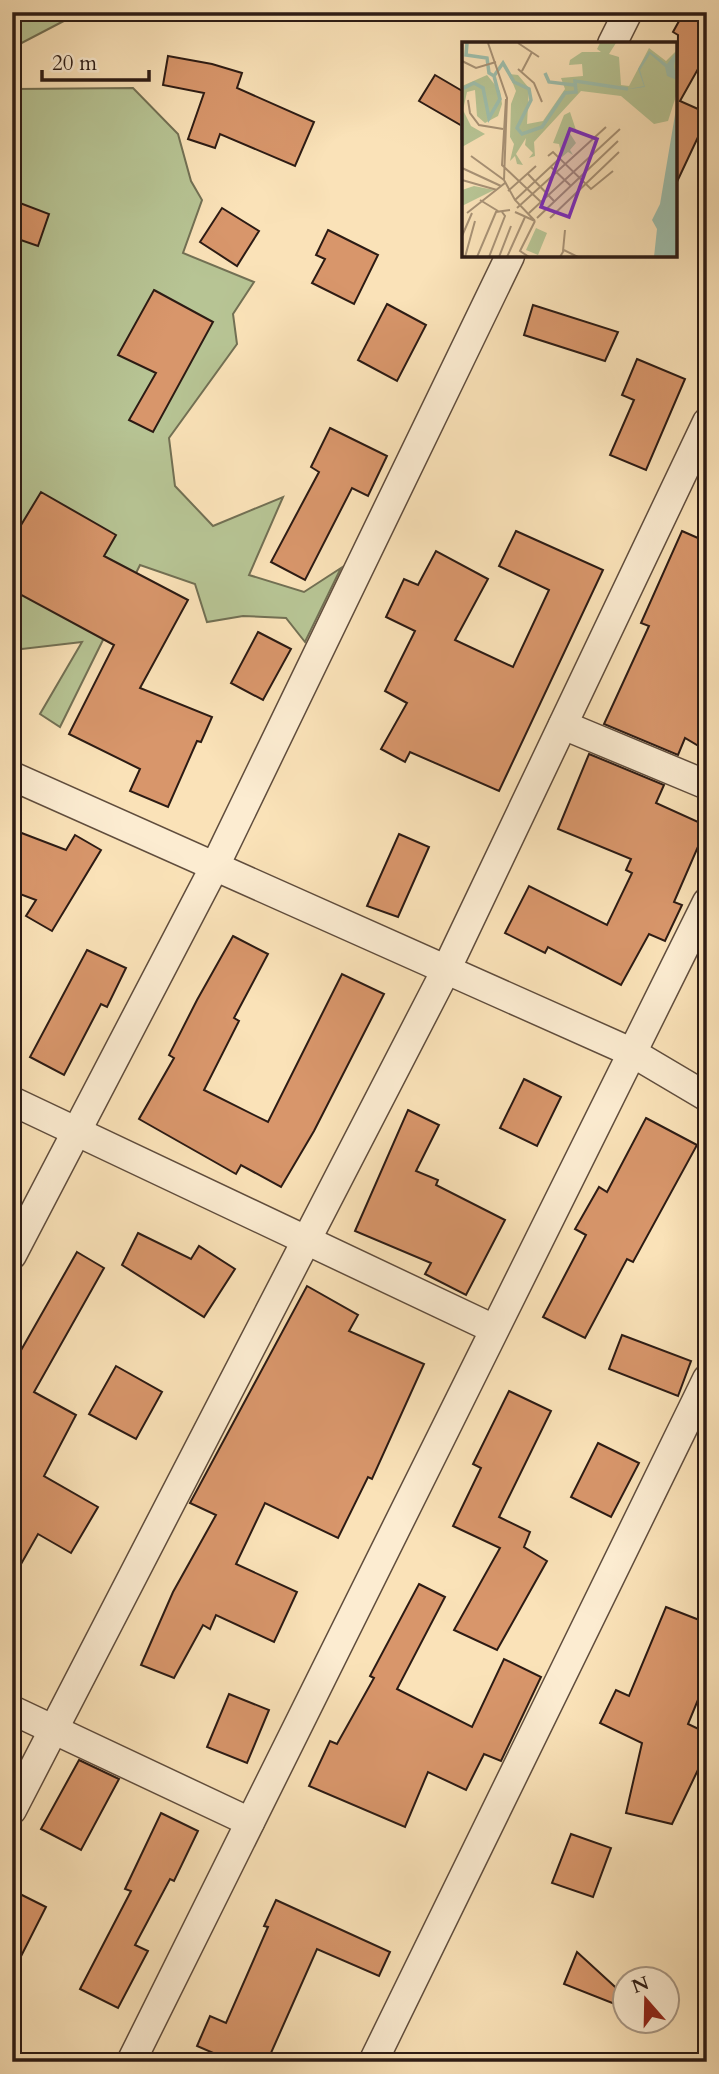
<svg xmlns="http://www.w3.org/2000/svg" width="719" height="2074" font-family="Cardo,serif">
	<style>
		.green { fill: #b7c494; stroke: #727054; stroke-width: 2 }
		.building { fill: #d8966b; stroke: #2c1b14; stroke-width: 2 }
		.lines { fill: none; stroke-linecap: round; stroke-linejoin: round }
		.street-casing { stroke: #604d3d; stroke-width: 31 }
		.street { stroke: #fcecd1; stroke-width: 28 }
		.inset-river { fill: none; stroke: #9ebeac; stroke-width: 3.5 }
		.inset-road { fill: none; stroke: #a89276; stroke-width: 2 }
		.view { fill: #7b2cbf; fill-opacity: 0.15; stroke: #7b2cbf; stroke-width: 3.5 }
		.inset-edge { fill: none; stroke: #2c1b14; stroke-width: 3.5 }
	</style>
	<rect width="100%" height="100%" fill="#fae2b8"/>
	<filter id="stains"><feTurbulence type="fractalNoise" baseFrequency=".00286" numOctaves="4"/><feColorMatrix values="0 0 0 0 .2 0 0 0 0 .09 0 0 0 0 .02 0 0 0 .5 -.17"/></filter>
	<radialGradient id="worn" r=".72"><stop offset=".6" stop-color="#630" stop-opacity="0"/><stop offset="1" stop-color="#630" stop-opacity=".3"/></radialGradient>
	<!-- green -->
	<g class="green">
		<polygon points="12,12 81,12 12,48"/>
		<polygon points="12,82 15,89 133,88 178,134 191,181 202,200 183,253 254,282 233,314 237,344 169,438 175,486 213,526 283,497 249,575 304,592 341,568 305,642 286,618 243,616 207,622 195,584 140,565 60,727 40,714 82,642 22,649 12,639"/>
	</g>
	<!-- building -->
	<g class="building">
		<polygon points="684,12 707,12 707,53 680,101 707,113 707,118 675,186 678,35 673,32"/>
		<polygon points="168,56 212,64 242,73 237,88 314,122 295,166 220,134 215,148 188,139 204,93 163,85"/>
		<polygon points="435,75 464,92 464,127 419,101"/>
		<polygon points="12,200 49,214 38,246 12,237"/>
		<polygon points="222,208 259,231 237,266 200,242"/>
		<polygon points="328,230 378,255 354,304 312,283 325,259 316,255"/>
		<polygon points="154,290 213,322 153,432 129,420 156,373 118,355"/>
		<polygon points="387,304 426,325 397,381 358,360"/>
		<polygon points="533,305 618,332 605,361 524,335"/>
		<polygon points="637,359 685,379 646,470 610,455 634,400 622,395"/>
		<polygon points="330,428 387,456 368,496 352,488 305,580 271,562 319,472 311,467"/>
		<polygon points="41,492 116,535 104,556 188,600 140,688 212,717 201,742 197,741 168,807 130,791 140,769 69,734 114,645 12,590 12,540"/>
		<polygon points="516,531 603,570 499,791 410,752 405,762 381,749 407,703 385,691 415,631 386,617 404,579 418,585 436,551 488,579 455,640 513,667 549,590 499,566"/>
		<polygon points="682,531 707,542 707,751 685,738 678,755 604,724 649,626 641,623"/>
		<polygon points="258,632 291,649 263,700 231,683"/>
		<polygon points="589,754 664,785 656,803 707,826 674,902 682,905 665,941 649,934 621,985 548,947 545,953 505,933 529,886 607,925 632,873 626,870 631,859 558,829"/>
		<polygon points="19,832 66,850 75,835 101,850 52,931 26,916 36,900 12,891 12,849"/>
		<polygon points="399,834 429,847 398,917 367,906"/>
		<polygon points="233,936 268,954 234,1018 239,1021 204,1090 268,1122 342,974 384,994 314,1131 281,1187 241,1165 236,1174 139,1119 174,1058 169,1055 197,1000"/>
		<polygon points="87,950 126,968 107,1007 101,1004 64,1075 30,1057"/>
		<polygon points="524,1079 561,1097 537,1146 500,1128"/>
		<polygon points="408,1110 439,1125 416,1171 438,1180 436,1185 505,1220 466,1295 425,1274 431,1263 355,1231"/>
		<polygon points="646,1118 697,1145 633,1262 627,1259 585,1338 543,1317 586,1235 575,1229 599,1187 607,1192"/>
		<polygon points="138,1233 191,1259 199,1246 235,1269 204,1317 122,1265"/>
		<polygon points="77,1252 104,1268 34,1392 76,1415 44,1476 98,1507 71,1553 38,1534 12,1580 12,1366"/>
		<polygon points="307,1286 358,1315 349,1331 424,1364 372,1479 368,1477 338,1538 265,1503 236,1564 297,1592 274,1642 216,1615 210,1629 203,1625 174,1678 141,1665 173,1592 216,1515 190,1503"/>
		<polygon points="622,1335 691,1361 678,1396 609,1369"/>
		<polygon points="116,1366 162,1392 136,1439 89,1414"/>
		<polygon points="509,1391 551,1411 499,1517 530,1532 524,1547 547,1561 497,1650 454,1630 500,1548 453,1526 481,1468 473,1464"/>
		<polygon points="598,1443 639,1463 611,1517 571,1497"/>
		<polygon points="419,1584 445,1597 397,1689 472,1727 504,1659 541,1677 501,1761 484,1754 466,1790 428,1772 405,1827 309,1786 330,1741 337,1744 374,1678 370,1676"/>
		<polygon points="666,1607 707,1623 707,1678 688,1724 707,1733 707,1751 672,1824 626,1813 642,1743 600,1723 616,1690 629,1696"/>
		<polygon points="229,1694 269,1710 247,1763 207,1747"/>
		<polygon points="79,1760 119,1779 81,1850 41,1829"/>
		<polygon points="161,1813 198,1831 174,1881 170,1879 135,1945 148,1951 118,2008 80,1989 131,1891 125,1889"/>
		<polygon points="571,1834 611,1848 593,1897 552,1883"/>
		<polygon points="12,1890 46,1907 12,1974"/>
		<polygon points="276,1900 390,1952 379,1976 317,1949 267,2062 234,2062 197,2046 210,2016 226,2023 268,1927 264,1926"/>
		<polygon points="577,1952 625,1996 625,2008 564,1984"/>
	</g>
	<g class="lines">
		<defs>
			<g id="street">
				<polyline points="612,44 628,12"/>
				<polyline points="563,725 707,785"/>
				<polyline points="12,776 631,1052 707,1097"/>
				<polyline points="12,1101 494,1329"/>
				<polyline points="12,1255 215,866 510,256"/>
				<polyline points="12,1710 250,1822"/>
				<polyline points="12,1810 447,968 707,422"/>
				<polyline points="131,2062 707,902"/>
				<polyline points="373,2062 707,1379"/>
			</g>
		</defs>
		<!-- street casing -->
		<use href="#street" class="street-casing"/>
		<!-- street -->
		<use href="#street" class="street"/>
	</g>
	<!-- overview -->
	<g transform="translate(462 42)">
		<rect width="215" height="215" fill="#fae2b8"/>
		<path d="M 138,1 L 154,1 L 147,12 L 157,15 L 159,43 L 167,44 L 187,6 L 204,19 L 215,8 L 215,51 L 206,79 L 192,82 L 159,54 L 119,49 L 72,100 L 73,114 L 67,116 L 71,111 L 63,103 L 64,96 L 54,112 L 61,123 L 55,122 L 53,114 L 48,119 L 52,102 L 48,95 L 49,62 L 54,49 L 47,32 L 56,33 L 67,46 L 65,82 L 81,79 L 103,47 L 99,36 L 121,34 L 120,22 L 107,23 L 108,18 L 120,10 L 139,10 L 135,7 ZM 25,33 L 38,49 L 40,62 L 36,74 L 23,81 L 15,74 L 13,48 L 5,50 L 1,68 L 9,84 L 23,92 L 0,105 L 0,44 ZM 108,70 L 114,88 L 107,90 L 114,101 L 108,108 L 111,113 L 106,110 L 100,115 L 97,102 L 91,101 L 102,73 ZM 12,144 L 32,148 L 0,164 L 0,148 ZM 74,186 L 85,191 L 76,213 L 64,208 Z" fill="#b7c494"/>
		<path d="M 187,9 L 205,22 L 215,9 L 212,24 L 215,38 L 205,34 L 203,25 L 188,12 L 178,28 L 183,45 L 161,48 L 182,44 L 176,27 ZM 215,61 L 215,215 L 192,215 L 195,187 L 190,178 L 198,162 Z" fill="#9ebeac"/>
		<path class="inset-river" d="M 5,1 L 4,13 L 25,16 L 27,31 L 32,34 L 41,21 L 52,40 L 67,47 L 69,58 L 55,86 L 60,92 L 80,85 L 103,51 L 114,50 L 113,39 L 166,47M 83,31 L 87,40 L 112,43M 0,47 L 12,41 L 21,46 L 27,76 L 38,57 L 32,34M 0,73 L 0,98"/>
		<path class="inset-road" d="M 26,1 L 45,56 L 42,138 L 53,158 L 73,179M 56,1 L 77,15M 0,19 L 14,26 L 34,20M 56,27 L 72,41 L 80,60M 60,29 L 70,10M 44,57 L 40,123 L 79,160M 6,58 L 8,71 L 17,83 L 41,87M 9,114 L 42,138M 86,114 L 91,110 L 129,147 L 151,129M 89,125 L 109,144M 0,126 L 39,144M 66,132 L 92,159M 0,138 L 35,148M 46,149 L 74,124M 18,158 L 36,169M 53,158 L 97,117M 55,166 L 144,85M 53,170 L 73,179M 5,171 L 43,141M 67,171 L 158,87M 75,176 L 156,99M 88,176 L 157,110M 0,194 L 10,171M 101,209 L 103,188M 3,215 L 13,179M 15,215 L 34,170 L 48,168M 27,215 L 43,174 L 40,170M 37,215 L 49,184M 45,215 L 63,175M 67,215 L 58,209 L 73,179M 98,215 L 102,208 L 116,215"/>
		<path class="view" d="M 108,87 L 135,97 L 107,175 L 79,165 Z"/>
		<rect width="215" height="215" class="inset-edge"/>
	</g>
	<!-- margin -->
	<rect width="719" height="2074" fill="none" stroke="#fae2b8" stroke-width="42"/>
	<rect x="14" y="14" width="691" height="2046" fill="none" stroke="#2c1b14" stroke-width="3.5"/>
	<rect x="21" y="21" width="677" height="2032" fill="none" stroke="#2c1b14" stroke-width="2"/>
	<!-- north arrow -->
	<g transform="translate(646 2000) rotate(340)"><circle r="33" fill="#fcecd1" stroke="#a99885" stroke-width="2"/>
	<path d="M0-5L12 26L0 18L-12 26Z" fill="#8f2418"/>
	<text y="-10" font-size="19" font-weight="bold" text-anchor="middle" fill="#2c1b14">N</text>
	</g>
	<!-- scale -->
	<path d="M42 70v10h107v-10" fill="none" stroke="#2c1b14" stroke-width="3.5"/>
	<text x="52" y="70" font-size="21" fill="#2c1b14" stroke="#fcecd1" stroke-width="5" paint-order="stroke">20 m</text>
	<rect width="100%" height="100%" filter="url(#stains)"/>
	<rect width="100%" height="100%" fill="url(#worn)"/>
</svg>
